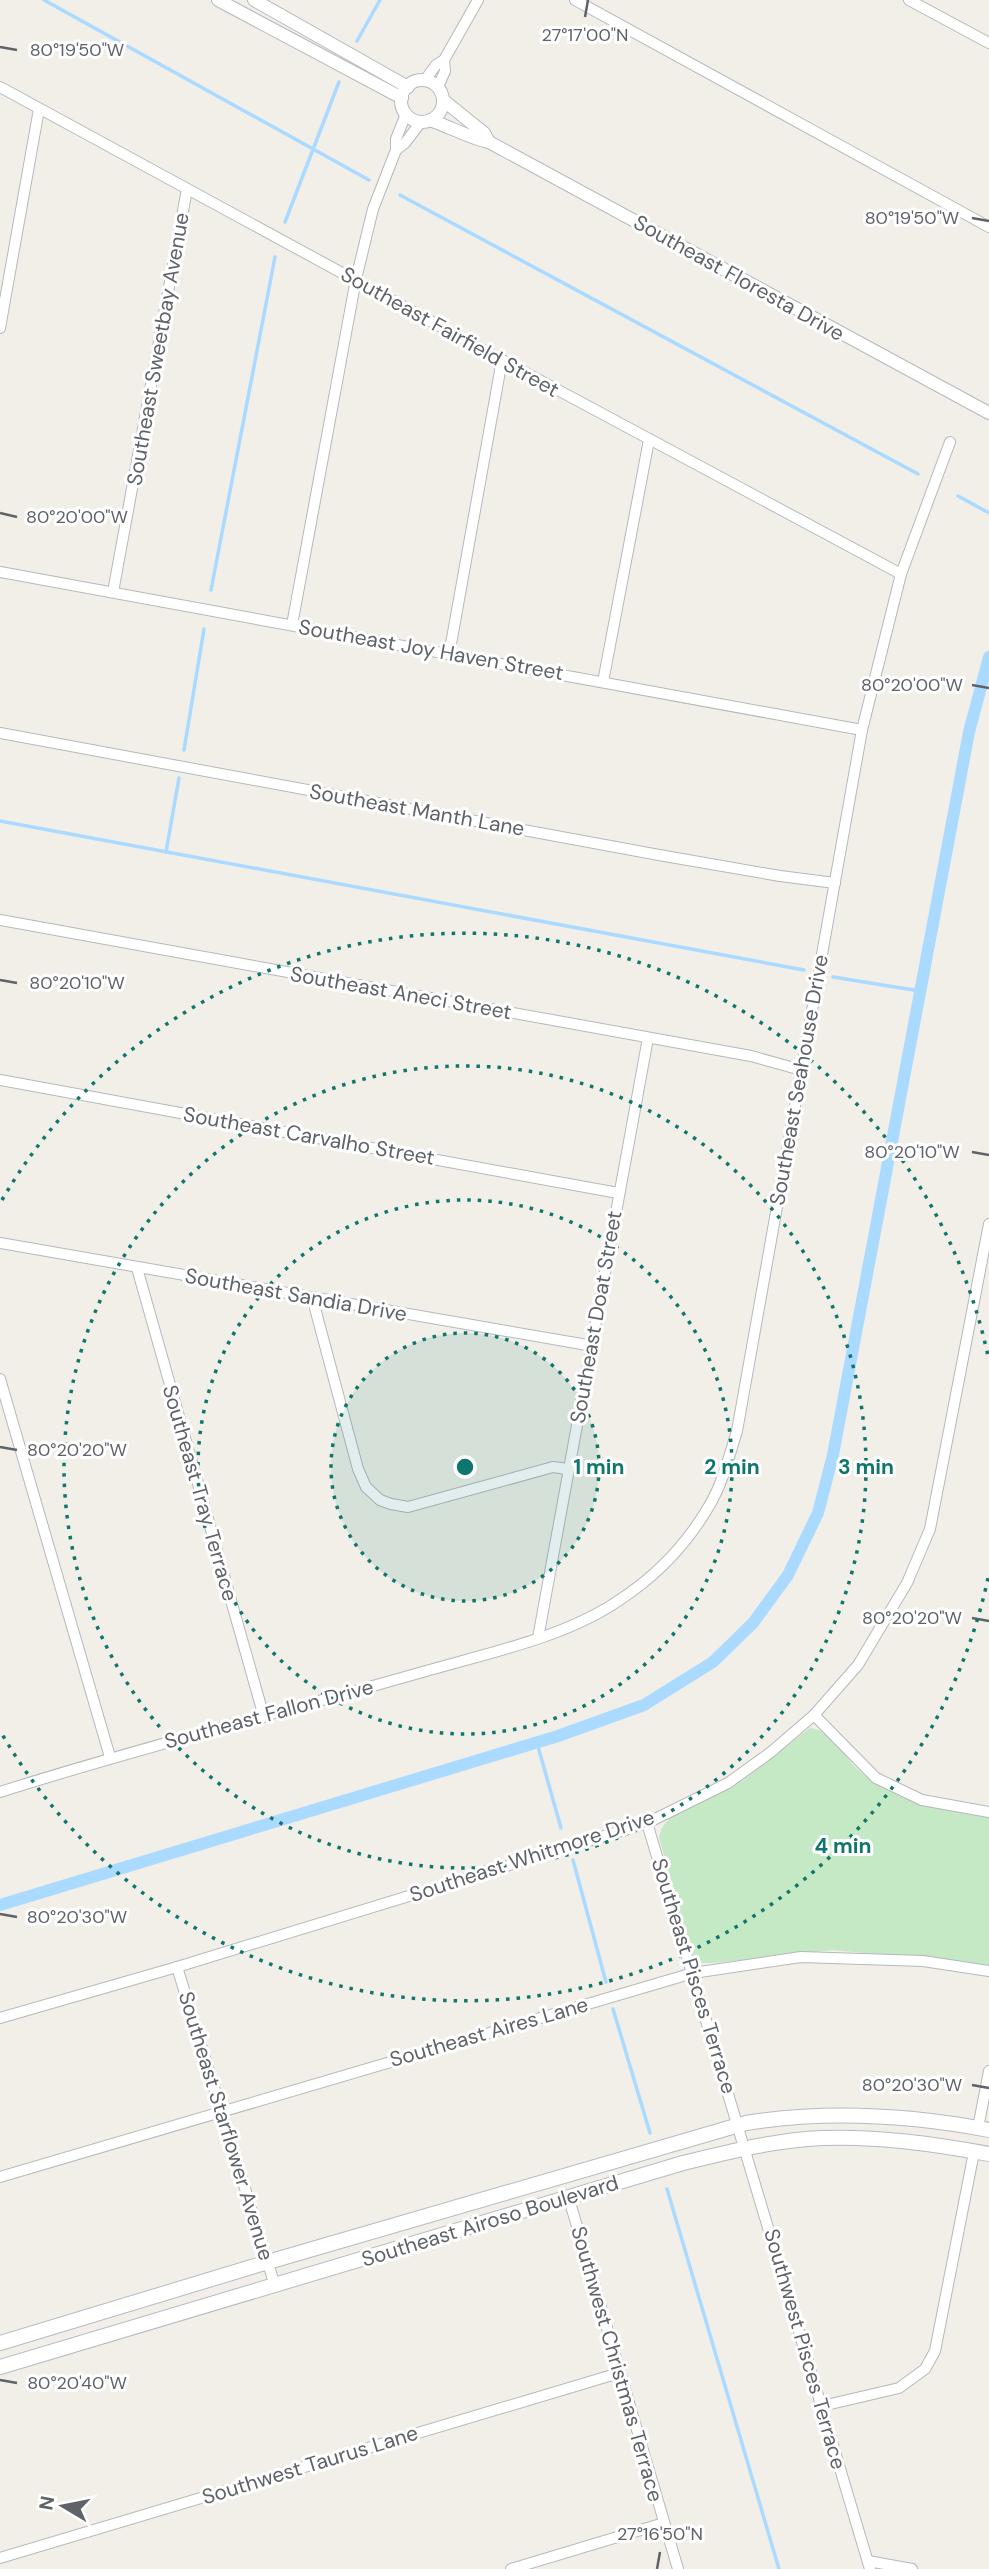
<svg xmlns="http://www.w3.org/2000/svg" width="989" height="2569" font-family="'DM Sans',sans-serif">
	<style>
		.green { fill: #c5e8c5 }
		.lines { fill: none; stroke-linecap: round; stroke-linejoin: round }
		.stream { stroke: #aadaff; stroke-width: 3.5 }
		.canal { stroke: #aadaff; stroke-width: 12 }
		.minor-casing { stroke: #b5b8bc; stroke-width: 12 }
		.tertiary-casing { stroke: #b5b8bc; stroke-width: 14 }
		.secondary-casing { stroke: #b6babf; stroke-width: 16 }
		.minor { stroke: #fff; stroke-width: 10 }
		.tertiary { stroke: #fff; stroke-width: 12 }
		.secondary { stroke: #fff; stroke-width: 14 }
		.ticks { fill: none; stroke: #5f6368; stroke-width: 2.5 }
		.ring { fill: none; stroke: #0f766e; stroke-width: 3.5; stroke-dasharray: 3.5 7 }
		.labels { text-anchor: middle; stroke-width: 6; stroke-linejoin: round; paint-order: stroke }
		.street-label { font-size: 21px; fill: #5f6368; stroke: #fff }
		.ticks-label { font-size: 18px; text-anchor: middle; fill: #5f6368; stroke: #fff; stroke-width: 6; stroke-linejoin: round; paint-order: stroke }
		.centre { fill: #0f766e; stroke: #fff; stroke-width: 3.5 }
		.ring-label { font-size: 21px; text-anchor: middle; font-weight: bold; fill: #0f766e; stroke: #fff; stroke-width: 6; stroke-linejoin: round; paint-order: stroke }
	</style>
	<rect width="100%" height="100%" fill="#f1efe8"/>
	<!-- green -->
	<path class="green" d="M 810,1728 C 832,1730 845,1760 862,1773 C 899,1803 944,1807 989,1816 L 989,1965 L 833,1950 L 713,1963 L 702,1963 L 693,1955 L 659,1838 C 661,1827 665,1822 674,1815 L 743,1780 Z"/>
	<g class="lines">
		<!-- stream -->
		<g class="stream">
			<polyline points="44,0 369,180"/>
			<polyline points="357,41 380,0"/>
			<polyline points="400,195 918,474"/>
			<polyline points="285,222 339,82"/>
			<polyline points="958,496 989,513"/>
			<polyline points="211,590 275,257"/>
			<polyline points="184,750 204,629"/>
			<polyline points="0,821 804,970"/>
			<polyline points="166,852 179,778"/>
			<polyline points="833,977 920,991"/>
			<polyline points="537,1743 561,1828"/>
			<polyline points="573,1860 606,1982"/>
			<polyline points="613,2009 650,2133"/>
			<polyline points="667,2189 779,2569"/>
		</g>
		<!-- canal -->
		<polyline class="canal" points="0,1905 558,1736 644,1705 713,1662 753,1623 788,1575 818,1513 833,1455 969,732 989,657"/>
		<defs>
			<g id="minor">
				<polyline points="575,0 989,227"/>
				<polyline points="909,0 989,43"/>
				<polyline points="425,80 436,65 444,60 478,0"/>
				<polyline points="0,87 502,360 901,574"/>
				<polyline points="438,87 445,71 444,60"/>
				<polyline points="396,150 405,143 421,122"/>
				<polyline points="0,328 39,109"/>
				<polyline points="0,572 862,730"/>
				<polyline points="113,592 187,189"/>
				<polyline points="292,625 356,279 373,209 396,150 396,139 406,114"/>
				<polyline points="449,655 502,360"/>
				<polyline points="603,682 649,440"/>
				<polyline points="0,733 659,855 780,876 835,883"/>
				<polyline points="0,920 751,1056 801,1070"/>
				<polyline points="0,1080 618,1193"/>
				<polyline points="0,1243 593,1346"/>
				<polyline points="137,1268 264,1717"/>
				<polyline points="312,1297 358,1469 366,1487 380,1500 391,1504 408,1507 553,1467 567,1469"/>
				<polyline points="0,1379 110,1757"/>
				<polyline points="538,1638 648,1038"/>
				<polyline points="814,1715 876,1778 922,1800 989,1812"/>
				<path d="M 0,1792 C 138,1748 279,1713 419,1673 C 483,1654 562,1639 618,1601 C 655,1577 687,1544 709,1506 C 723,1483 729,1456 737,1431 L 862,730 L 901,574 L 950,442"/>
				<polyline points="647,1823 870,2569"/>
				<polyline points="177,1967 275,2286"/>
				<polyline points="0,2018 177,1967 647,1823 728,1783 771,1752 814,1715 858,1665 907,1583 930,1529 989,1224"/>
				<polyline points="978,2128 989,2071"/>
				<polyline points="0,2177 693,1973 801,1957 923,1961 989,1971"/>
				<polyline points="569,2199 678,2569"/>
				<polyline points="822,2406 899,2388 925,2369 935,2351 974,2152"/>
				<polyline points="0,2558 619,2373"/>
				<polyline points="868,2561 912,2569"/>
				<polyline points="511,2569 664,2523"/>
			</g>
			<g id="tertiary">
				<polyline points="218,0 402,98"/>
				<polyline points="254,0 408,87"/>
				<circle cx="422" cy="101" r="21"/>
				<polyline points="443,100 484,133 489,142"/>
				<path d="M 430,120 C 448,126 472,139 489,142 L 989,413"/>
			</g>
			<g id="secondary">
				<path d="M 0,2343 L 268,2262 L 746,2123 C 827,2110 909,2115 989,2130"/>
				<path d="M 0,2367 L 683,2163 C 729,2152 775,2140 822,2138 C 878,2136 934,2144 989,2154"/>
			</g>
		</defs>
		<!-- minor casing -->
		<use href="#minor" class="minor-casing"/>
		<!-- tertiary casing -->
		<use href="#tertiary" class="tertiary-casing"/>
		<!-- secondary casing -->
		<use href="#secondary" class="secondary-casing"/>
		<!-- minor -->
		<use href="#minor" class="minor"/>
		<!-- tertiary -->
		<use href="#tertiary" class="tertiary"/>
		<!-- secondary -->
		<use href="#secondary" class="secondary"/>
	</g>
	<!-- ticks -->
	<path class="ticks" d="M 585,17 L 588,0M 0,47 L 17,50M 972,218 L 989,221M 0,513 L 17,517M 972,685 L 989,688M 0,980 L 17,983M 972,1152 L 989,1155M 0,1447 L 17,1450M 972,1618 L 989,1621M 0,1914 L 17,1917M 972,2085 L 989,2088M 0,2380 L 17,2383M 657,2569 L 660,2552"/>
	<!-- distance rings -->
	<circle cx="465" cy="1467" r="134" fill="#0f766e" fill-opacity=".12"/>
	<g class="ring">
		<circle cx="465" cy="1467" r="134"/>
		<circle cx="465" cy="1467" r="267"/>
		<circle cx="465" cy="1467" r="401"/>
		<path d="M988 1578A535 535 0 0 1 2 1734M2 1200A535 535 0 0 1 988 1356"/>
	</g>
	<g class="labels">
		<!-- street labels -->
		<g class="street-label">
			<text transform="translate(739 278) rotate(29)" y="7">Southeast Floresta Drive</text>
			<text transform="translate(450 332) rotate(29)" y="7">Southeast Fairfield Street</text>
			<text transform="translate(158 349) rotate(-80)" y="7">Southeast Sweetbay Avenue</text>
			<text transform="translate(431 650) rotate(10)" y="7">Southeast Joy Haven Street</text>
			<text transform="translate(417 810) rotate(10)" y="7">Southeast Manth Lane</text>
			<text transform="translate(401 993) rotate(10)" y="7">Southeast Aneci Street</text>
			<text transform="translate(799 1080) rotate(-80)" y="7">Southeast Seahouse Drive</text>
			<text transform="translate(309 1136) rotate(10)" y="7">Southeast Carvalho Street</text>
			<text transform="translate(296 1295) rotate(10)" y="7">Southeast Sandia Drive</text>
			<text transform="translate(596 1317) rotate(-80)" y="7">Southeast Doat Street</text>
			<text transform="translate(200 1493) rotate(74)" y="7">Southeast Tray Terrace</text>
			<text transform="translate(269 1714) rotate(-15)" y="7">Southeast Fallon Drive</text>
			<text transform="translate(532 1856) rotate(-18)" y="7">Southeast Whitmore Drive</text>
			<text transform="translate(694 1976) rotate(73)" y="7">Southeast Pisces Terrace</text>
			<text transform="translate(489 2032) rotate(-16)" y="7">Southeast Aires Lane</text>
			<text transform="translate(226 2126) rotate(73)" y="7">Southeast Starflower Avenue</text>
			<text transform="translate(490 2221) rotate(-17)" y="7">Southeast Airoso Boulevard</text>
			<text transform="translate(805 2349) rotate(74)" y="7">Southwest Pisces Terrace</text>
			<text transform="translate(617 2364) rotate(74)" y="7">Southwest Christmas Terrace</text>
			<text transform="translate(310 2465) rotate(-17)" y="7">Southwest Taurus Lane</text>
		</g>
	</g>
	<g class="ticks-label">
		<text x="585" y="41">27°17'00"N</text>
		<text x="77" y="56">80°19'50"W</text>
		<text x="912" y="224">80°19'50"W</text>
		<text x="77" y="523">80°20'00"W</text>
		<text x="912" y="691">80°20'00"W</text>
		<text x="77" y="989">80°20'10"W</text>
		<text x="912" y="1158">80°20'10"W</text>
		<text x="77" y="1456">80°20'20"W</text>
		<text x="912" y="1624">80°20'20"W</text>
		<text x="77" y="1923">80°20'30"W</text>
		<text x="912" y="2091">80°20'30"W</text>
		<text x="77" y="2389">80°20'40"W</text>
		<text x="660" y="2540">27°16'50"N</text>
	</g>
	<circle cx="465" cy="1467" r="10" class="centre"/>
	<g class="ring-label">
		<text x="599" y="1474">1 min</text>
		<text x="732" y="1474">2 min</text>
		<text x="866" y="1474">3 min</text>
		<text x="843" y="1853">4 min</text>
	</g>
	<!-- north arrow -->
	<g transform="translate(63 2506) rotate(280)" stroke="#ffffff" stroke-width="5" paint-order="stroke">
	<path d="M0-5L12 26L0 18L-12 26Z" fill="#5f6368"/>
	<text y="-10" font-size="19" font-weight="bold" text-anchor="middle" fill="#5f6368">N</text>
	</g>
</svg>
